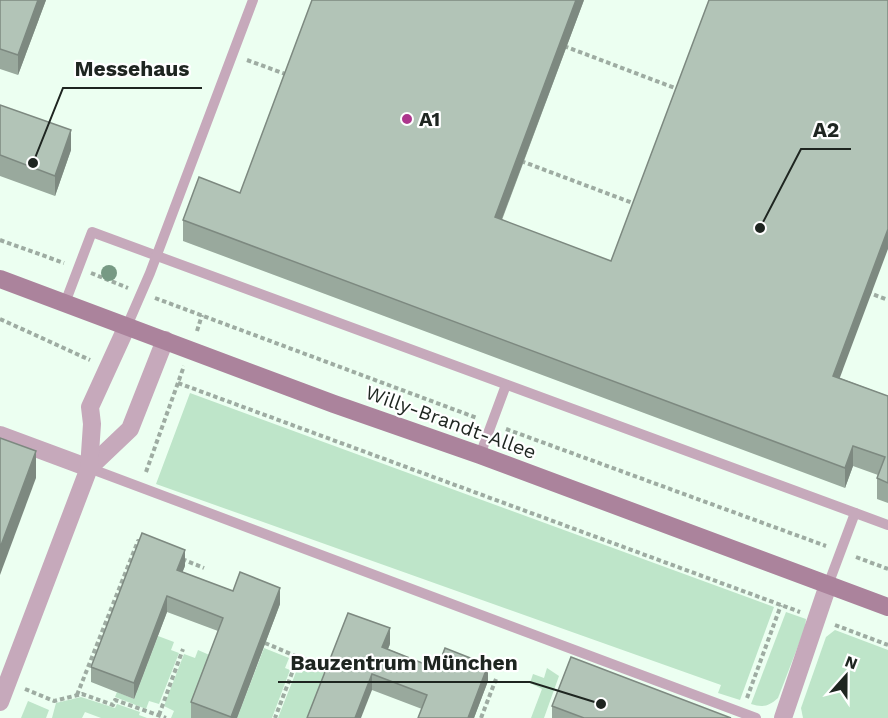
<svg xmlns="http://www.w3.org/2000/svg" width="888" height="718" font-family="'Work Sans',sans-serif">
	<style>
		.green { fill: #bee5c9 }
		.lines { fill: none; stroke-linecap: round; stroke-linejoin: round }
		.path { stroke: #9eaca2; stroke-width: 4; stroke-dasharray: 4.5 3; stroke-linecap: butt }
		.service { stroke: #c6a9bb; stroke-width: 10 }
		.minor { stroke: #c6a9bb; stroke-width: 18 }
		.secondary { stroke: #ab839c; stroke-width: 18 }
		.tree { fill: #779a84 }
		.wall { fill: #99a99d }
		.shaded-wall { fill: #7d8980 }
		.building { fill: #b2c4b7; stroke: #7d8980; stroke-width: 1.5 }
		.poi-dot { fill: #ad368d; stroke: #fff; stroke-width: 2 }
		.labels { text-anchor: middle; stroke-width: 4.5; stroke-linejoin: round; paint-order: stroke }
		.poi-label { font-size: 20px; font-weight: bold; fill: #1e2520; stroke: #fff; text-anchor: start }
		.street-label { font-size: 20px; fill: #1e2520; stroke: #fff }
		.leader { fill: none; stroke: #1e2520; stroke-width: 2 }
		.callout-dot { fill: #1e2520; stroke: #fff; stroke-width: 2 }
		.callout-label { font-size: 21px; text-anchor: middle; font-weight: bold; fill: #1e2520; stroke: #fff; stroke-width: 4.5; stroke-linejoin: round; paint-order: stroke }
	</style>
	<rect width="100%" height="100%" fill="#ecfff1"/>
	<!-- green -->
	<g class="green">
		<polygon points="190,393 774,607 740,700 718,693 721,685 156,484"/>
		<path d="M 786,612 L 806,619 L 805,628 L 778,698 C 769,706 763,708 751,704 Z"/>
		<polygon points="835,630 888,650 888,718 803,718 801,708 826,637"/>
		<polygon points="158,636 174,642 171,650 179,653 159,704 149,701 146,709 115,697 117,692 134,699"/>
		<polygon points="264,648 289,658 285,668 290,670 272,718 237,718"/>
		<polygon points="198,650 214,657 191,718 171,718 174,711 164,706 184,654 195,658"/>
		<polygon points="306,663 331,672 313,718 278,718 296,672 302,673"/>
		<polygon points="547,668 559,676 544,718 531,718 542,689 530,683 533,674 544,678"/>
		<polygon points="81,697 115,708 117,704 140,712 139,715 147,718 101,718 85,712 82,718 52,718 56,703"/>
		<polygon points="28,701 49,710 46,718 21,718"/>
	</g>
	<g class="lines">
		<!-- path -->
		<g class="path">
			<polyline points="564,46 680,90"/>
			<polyline points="247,60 288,75"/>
			<polyline points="521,161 638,205"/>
			<polyline points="0,240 64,263"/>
			<polyline points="91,273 128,288"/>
			<polyline points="867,292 888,300"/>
			<polyline points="155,298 477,418"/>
			<polyline points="0,319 90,360"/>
			<polyline points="197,331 202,315"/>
			<polyline points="178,383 800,612"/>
			<polyline points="506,429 826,546"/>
			<polyline points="146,472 184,366"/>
			<polyline points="856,557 888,569"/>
			<polyline points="182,559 204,568"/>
			<polyline points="835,625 888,645"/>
			<polyline points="265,643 298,657 275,718"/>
			<polyline points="298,657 332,669"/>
			<polyline points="25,689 54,701 82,694 113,705 115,700 166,718"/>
			<polyline points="77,695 138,541 142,542"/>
			<polyline points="747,698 781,605"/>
			<polyline points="159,715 183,649"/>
			<polyline points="481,718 496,679"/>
		</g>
		<!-- service -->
		<g class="service">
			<polyline points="65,303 92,232 888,525"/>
			<polyline points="127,326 150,273 253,0"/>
			<polyline points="480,455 506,385"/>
			<polyline points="89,468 756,718"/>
			<polyline points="828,585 855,513"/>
		</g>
		<!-- minor -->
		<g class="minor">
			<polyline points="0,435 89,468"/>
			<polyline points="89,468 130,429 165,340"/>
			<polyline points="0,702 89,468 92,424 90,407 127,326"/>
			<polyline points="783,718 828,585"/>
		</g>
		<!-- secondary -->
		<polyline class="secondary" points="0,279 334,404 480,455 888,607"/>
	</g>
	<!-- trees -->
	<circle class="tree" cx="109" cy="273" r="8"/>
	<!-- wall -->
	<g class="wall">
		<polygon points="0,0 46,0 18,75 0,69"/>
		<polygon points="584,0 502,220 840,378 888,396 888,503 877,499 877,478 878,475 853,466 845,488 183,241 183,220 240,193"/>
		<polygon points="0,105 71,150 55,196 0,176"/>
		<polygon points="185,566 182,572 233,591 280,604 237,718 191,718 191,702 218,631 167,612 134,699 91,682 91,667"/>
		<polygon points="390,644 388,649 437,669 488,681 474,718 418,718 422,709 372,690 307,718"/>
		<polygon points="552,706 731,718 552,718"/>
	</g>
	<!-- shaded-wall -->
	<g class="shaded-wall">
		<polygon points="38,0 46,0 18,75 18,55"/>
		<polygon points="576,0 584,0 495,237 495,217"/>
		<polygon points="71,130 71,150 55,196 55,176"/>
		<polygon points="888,229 888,249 833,396 833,376"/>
		<polygon points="853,446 853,466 845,488 845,468"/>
		<polygon points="36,451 36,478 0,575 0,548"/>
		<polygon points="185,550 185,566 177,586 177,570"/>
		<polygon points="280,588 280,604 237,718 231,718"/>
		<polygon points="167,596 167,612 134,699 134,683"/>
		<polygon points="390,628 390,644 382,663 382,647"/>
		<polygon points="488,665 488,681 474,718 468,718"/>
		<polygon points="372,674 372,690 361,718 355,718"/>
	</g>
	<!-- building -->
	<g class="building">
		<polygon points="0,0 38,0 18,55 0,49"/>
		<polygon points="312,0 576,0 495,217 611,261 709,0 888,0 888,229 833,376 888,396 888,483 877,478 885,457 853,446 845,468 183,220 199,177 240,193"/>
		<polygon points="0,105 71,130 55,176 0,155"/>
		<polygon points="0,438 36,451 0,548"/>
		<polygon points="142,533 185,550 177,570 233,591 240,572 280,588 231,717 191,702 223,618 167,596 134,683 91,667"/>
		<polygon points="348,613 390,628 382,647 437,669 445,648 488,665 468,718 418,718 427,695 372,674 355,718 307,718"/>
		<polygon points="571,657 731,718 584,718 552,706"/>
	</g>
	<!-- markers -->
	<circle class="poi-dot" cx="407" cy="119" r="6"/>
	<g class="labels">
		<!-- poi labels -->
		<g class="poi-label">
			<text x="419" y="126">A1</text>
		</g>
		<!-- street labels -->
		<g class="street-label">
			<text transform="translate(451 422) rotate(20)" y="7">Willy-Brandt-Allee</text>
		</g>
	</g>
	<!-- callouts -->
	<path class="leader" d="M33 163L63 88H202M760 228L801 149H851M601 704L530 682H278"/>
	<g class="callout-dot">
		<circle cx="33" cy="163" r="6"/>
		<circle cx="760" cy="228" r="6"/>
		<circle cx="601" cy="704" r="6"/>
	</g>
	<g class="callout-label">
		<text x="132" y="76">Messehaus</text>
		<text x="826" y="137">A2</text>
		<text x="404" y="670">Bauzentrum München</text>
	</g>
	<!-- north arrow -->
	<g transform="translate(846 676) rotate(21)" stroke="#ffffff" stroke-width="4.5" paint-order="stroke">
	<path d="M0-4.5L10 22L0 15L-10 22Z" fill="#1e2520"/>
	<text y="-9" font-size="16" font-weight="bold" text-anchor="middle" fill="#1e2520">N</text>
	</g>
</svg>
